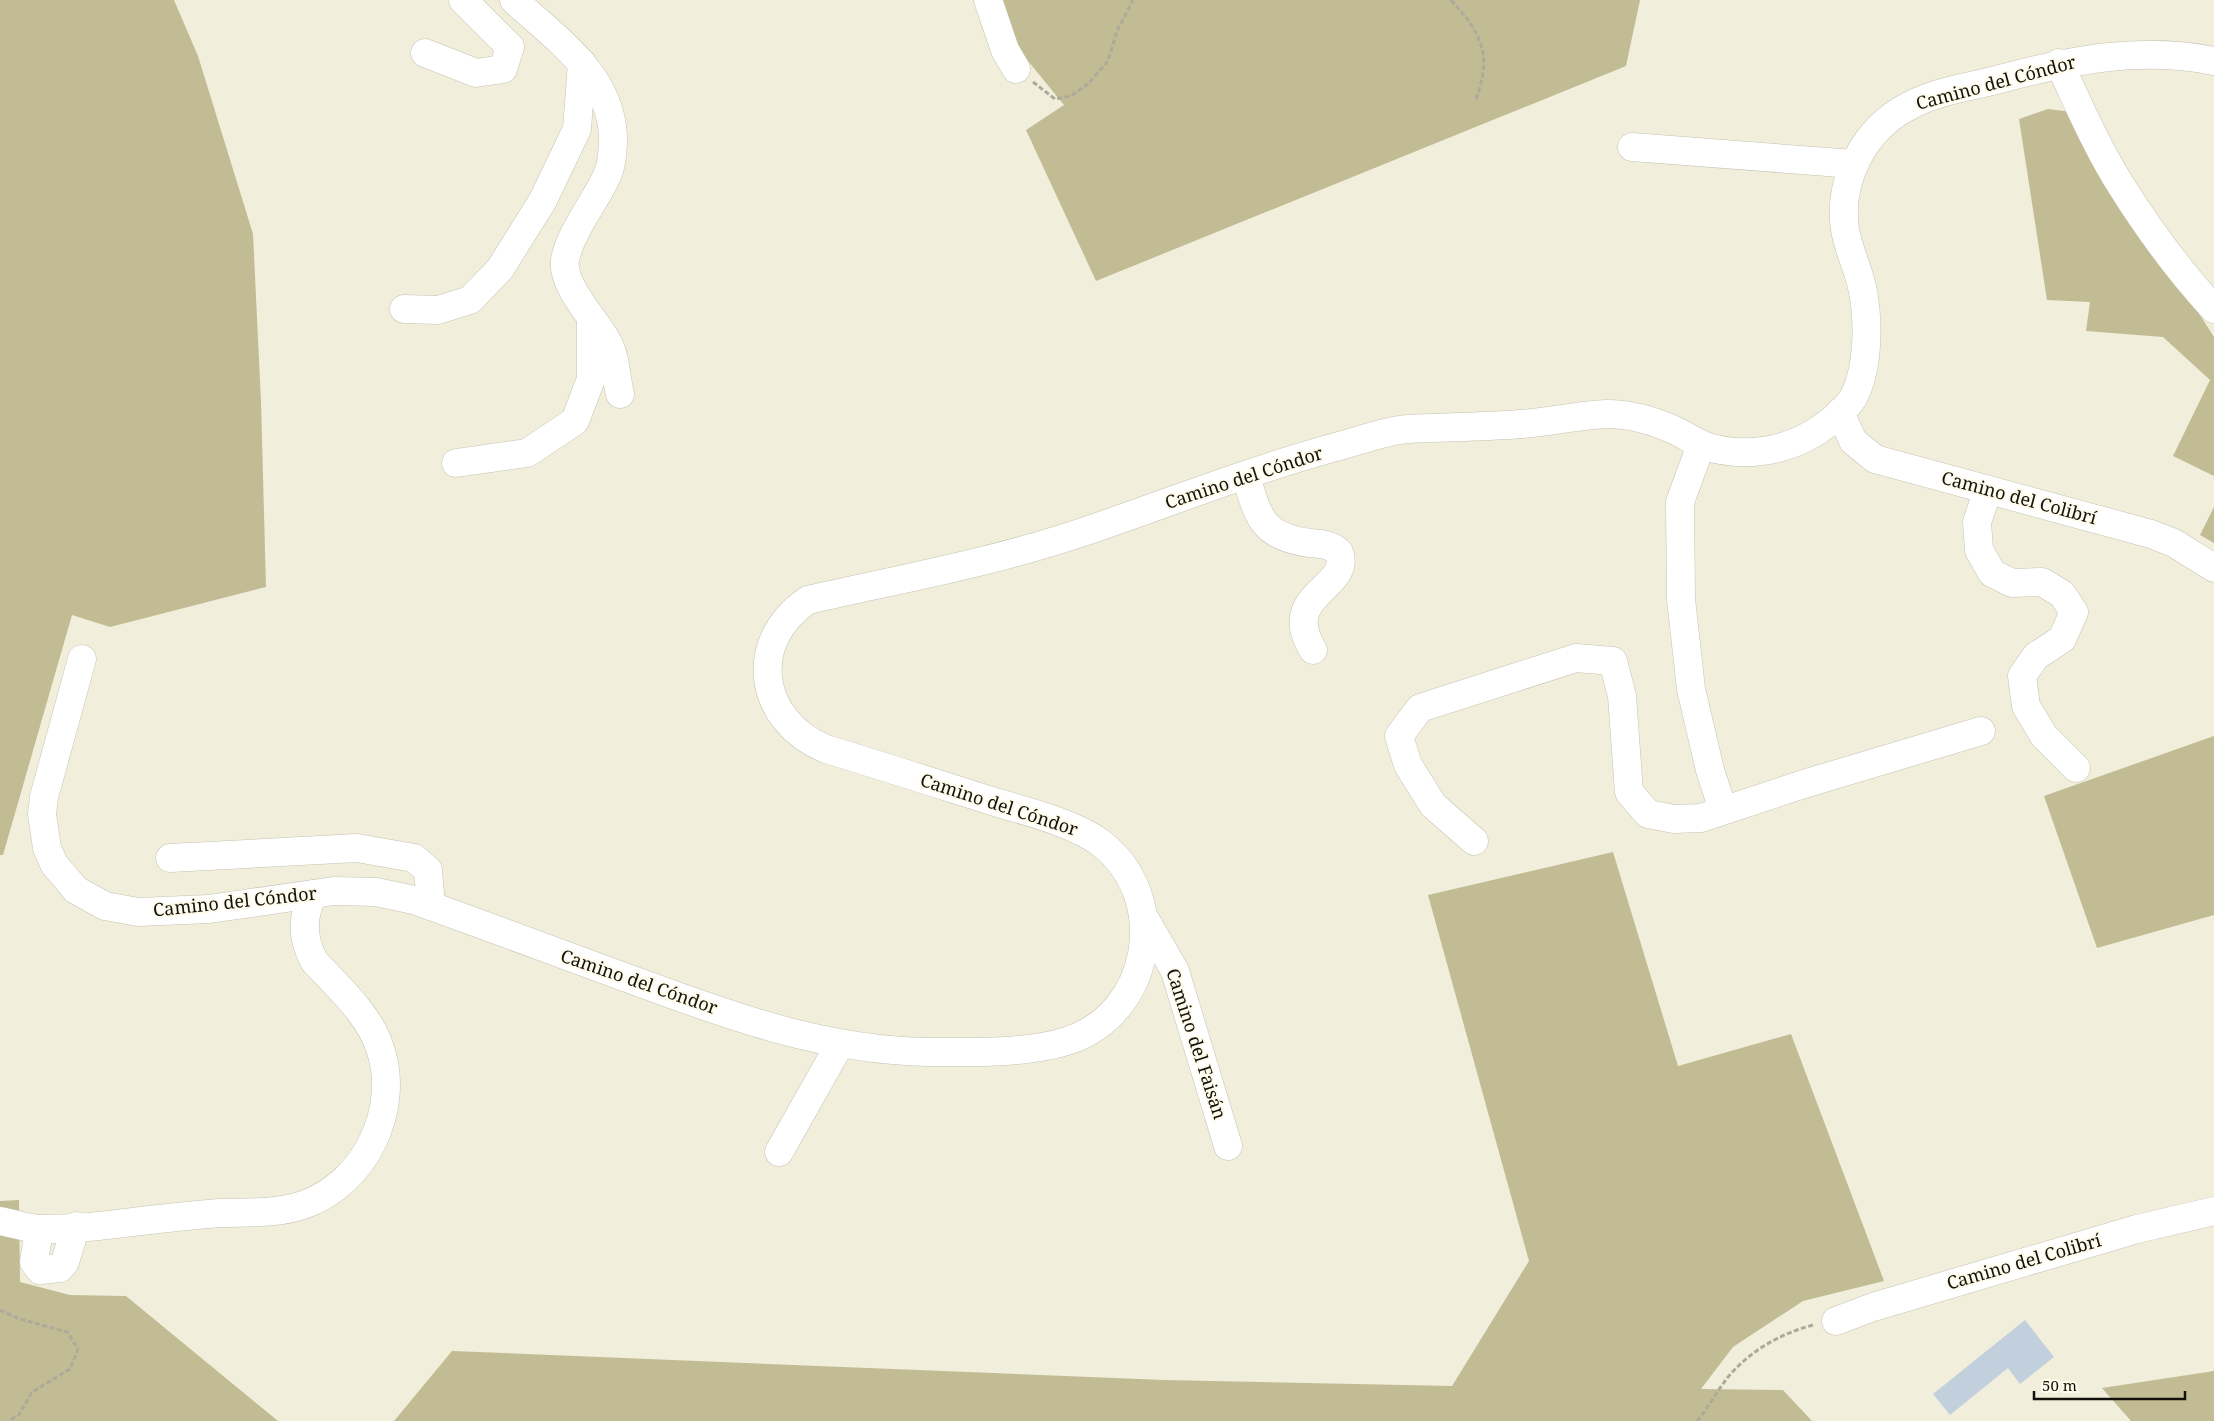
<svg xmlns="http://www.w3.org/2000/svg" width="2214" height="1421" font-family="'Noto Serif',serif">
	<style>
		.green { fill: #c2bc94 }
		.building { fill: #c2cfdd }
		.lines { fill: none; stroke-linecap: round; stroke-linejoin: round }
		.minor-casing { stroke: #c6c3b2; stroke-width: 29 }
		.path { stroke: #adaa9c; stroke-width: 3; stroke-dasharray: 5 2.5; stroke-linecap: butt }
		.minor { stroke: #fff; stroke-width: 28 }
		.labels { text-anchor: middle; stroke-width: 4; stroke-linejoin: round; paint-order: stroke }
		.street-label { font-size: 18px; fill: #12110b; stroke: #fefbea }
	</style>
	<rect width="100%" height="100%" fill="#f1eedc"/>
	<!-- green -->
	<g class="green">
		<polygon points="0,0 174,0 198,56 253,234 261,402 266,587 110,627 72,615 3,855 0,855"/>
		<polygon points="1000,0 1640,0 1626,66 1096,281 1026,130 1064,105 1011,40"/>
		<polygon points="2048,109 2071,112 2214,337 2214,476 2173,456 2210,380 2163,337 2086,331 2090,302 2047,300 2019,119"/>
		<polygon points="2214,507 2214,543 2200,535"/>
		<polygon points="2214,736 2214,915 2097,948 2044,796"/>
		<polygon points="1613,852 1678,1066 1791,1034 1884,1281 1803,1301 1733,1347 1701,1389 1783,1390 1812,1421 394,1421 452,1351 1164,1380 1452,1386 1529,1261 1428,895"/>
		<polygon points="19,1200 20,1282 70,1295 126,1296 278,1421 0,1421 0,1201"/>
		<polygon points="2214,1371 2214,1421 2131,1421 2102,1388"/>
	</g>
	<!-- building -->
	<polygon class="building" points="2025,1320 2054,1357 2020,1384 2008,1368 1950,1415 1933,1394"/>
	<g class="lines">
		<defs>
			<g id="minor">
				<path d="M 514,0 C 556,39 611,75 613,137 C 613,150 612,166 606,178 C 595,201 569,235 565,260 C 561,286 597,321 608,343 C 616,357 616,379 620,394"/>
				<polyline points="988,0 1005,50 1016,69"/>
				<polyline points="425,53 476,73 503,69 510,47 463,0"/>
				<path d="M 2059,63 C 2079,105 2097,148 2122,187 C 2149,230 2180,272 2214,309"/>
				<polyline points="1632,147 1854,164"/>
				<polyline points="404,309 438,310 470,300 500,269 543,200 577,129 582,63"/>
				<polyline points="1840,412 1853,441 1875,459 2151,534 2174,543 2214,568"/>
				<polyline points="1701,445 1680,502 1681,599 1691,689 1710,770 1723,810"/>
				<polyline points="456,463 527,453 575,421 591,379 591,319"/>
				<path d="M 1246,476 C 1258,517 1262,537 1310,543 C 1322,544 1330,544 1339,552 C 1353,589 1278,593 1313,650"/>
				<polyline points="1988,490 1977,522 1979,550 1992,573 2012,583 2042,582 2062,594 2074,612 2062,639 2036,656 2022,676 2026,706 2044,736 2076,768"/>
				<path d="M 82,659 L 44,797 L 42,814 L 47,848 L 54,864 L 76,890 L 105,906 L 138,912 L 209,909 L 334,891 L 376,892 L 414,900 C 493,928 571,958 649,986 C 741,1020 828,1050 927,1052 C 970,1052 1026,1054 1067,1041 C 1152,1014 1171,899 1102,844 C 1077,824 1026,811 995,802 C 938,784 882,766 826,749 C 758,721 746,642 808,600 C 900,579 995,562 1086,531 C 1168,503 1249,471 1332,448 C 1357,442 1383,431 1408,429 C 1446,427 1483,427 1521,424 C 1550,422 1579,415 1607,414 C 1630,414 1654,421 1674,430 C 1685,435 1695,442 1705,446 C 1741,458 1783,452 1814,433 C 1828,424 1844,412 1853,398 C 1869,369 1869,319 1862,287 C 1858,268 1848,249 1845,229 C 1838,180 1864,129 1909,106 C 1936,91 1970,87 2000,79 C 2071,60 2141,46 2214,61"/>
				<polyline points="1474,841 1433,805 1408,765 1399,736 1420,708 1576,658 1613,661 1622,696 1629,792 1648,814 1674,819 1701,818 1807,783 1981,731"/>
				<polyline points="170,858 357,848 414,858 428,870 431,906"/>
				<polyline points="1145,919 1175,971 1228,1146"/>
				<polyline points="779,1152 840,1044"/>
				<path d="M 0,1221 C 13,1223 28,1229 41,1229 C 83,1230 126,1222 168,1218 C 186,1216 204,1214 221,1213 C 249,1212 276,1214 303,1205 C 365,1184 401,1109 380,1048 C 369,1014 337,986 314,961 C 302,938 301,916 314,894"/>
				<polyline points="39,1229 34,1262 40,1270 60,1268 65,1262 76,1226"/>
				<polyline points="1836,1321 1873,1307 2137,1229 2214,1211"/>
			</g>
		</defs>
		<!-- minor casing -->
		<use href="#minor" class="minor-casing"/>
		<!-- path -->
		<g class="path">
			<path d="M 1451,0 C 1482,33 1493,57 1475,101"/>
			<polyline points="1033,82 1055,99 1071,96 1088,84 1108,61 1117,31 1133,0"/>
			<polyline points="0,1310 20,1319 67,1332 78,1349 70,1369 32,1392 19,1415 8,1421"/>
			<path d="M 1697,1421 C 1709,1407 1717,1391 1728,1377 C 1751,1350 1780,1334 1813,1325"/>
		</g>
		<!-- minor -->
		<use href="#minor" class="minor"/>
	</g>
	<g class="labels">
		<!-- street labels -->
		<g class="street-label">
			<text transform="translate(1996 83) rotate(-15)" y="6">Camino del Cóndor</text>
			<text transform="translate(1244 478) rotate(-18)" y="6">Camino del Cóndor</text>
			<text transform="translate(2019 498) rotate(15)" y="6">Camino del Colibrí</text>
			<text transform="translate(999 805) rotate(18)" y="6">Camino del Cóndor</text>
			<text transform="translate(235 902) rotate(-6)" y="6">Camino del Cóndor</text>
			<text transform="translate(639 982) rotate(19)" y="6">Camino del Cóndor</text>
			<text transform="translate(1196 1044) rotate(72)" y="6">Camino del Faisán</text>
			<text transform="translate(2024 1262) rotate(-16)" y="6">Camino del Colibrí</text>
		</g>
	</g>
	<!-- scale -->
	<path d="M2034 1391v8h151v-8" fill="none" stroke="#12110b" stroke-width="2.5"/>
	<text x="2042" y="1391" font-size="15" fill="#12110b" stroke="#fefbea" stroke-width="4" paint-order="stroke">50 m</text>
</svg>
